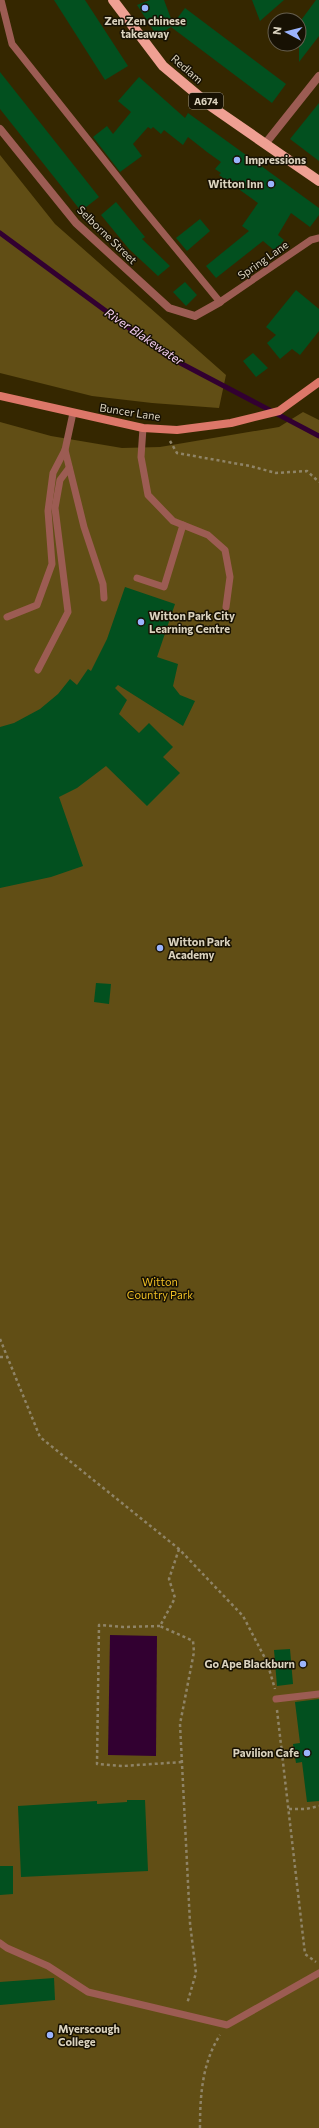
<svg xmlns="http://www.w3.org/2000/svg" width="319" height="2128" font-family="Commissioner,sans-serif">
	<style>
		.green { fill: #614e15 }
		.water { fill: #320031 }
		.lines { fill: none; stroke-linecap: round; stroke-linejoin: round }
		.stream { stroke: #320031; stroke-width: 5 }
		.building { fill: #02501f }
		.path { stroke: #8f8467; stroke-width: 2.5; stroke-dasharray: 3 3; stroke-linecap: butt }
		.service { stroke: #9c5c53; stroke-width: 7 }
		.minor { stroke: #9c5c53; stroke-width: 8 }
		.secondary { stroke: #dd7769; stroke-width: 8 }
		.primary { stroke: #efa093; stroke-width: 10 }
		.poi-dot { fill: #9bb4fd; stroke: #171103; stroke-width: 1.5 }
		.labels { text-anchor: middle; stroke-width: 3; stroke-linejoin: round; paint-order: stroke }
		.shield { fill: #171103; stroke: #a09886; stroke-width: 1 }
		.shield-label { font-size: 10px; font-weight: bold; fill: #dad2be }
		.poi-label { font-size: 11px; font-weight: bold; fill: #dad2be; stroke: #171103; text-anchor: start }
		.street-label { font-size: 11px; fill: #dad2be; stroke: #171103 }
		.park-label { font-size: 11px; fill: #efbf25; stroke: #171103 }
		.water-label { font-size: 12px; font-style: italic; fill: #f4ccf0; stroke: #171103 }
	</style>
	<rect width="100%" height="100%" fill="#352700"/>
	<!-- green -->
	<g class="green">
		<polygon points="0,155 55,224 226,375 219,408 152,403 92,396 0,373"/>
		<polygon points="303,412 319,420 319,2128 0,2128 0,422 51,436 122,448 160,447 279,427"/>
	</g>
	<!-- water -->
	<polygon class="water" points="110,1635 157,1636 156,1756 108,1755"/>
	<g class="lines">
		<!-- stream -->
		<polyline class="stream" points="0,233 167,356 319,436"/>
	</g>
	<!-- building -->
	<g class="building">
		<polygon points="54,0 85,0 128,66 105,80"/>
		<polygon points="150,0 164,0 173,24 185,8 286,84 272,103 171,27 157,36 137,5"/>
		<polygon points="252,0 284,0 260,21"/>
		<polygon points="316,0 319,0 319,36 299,62 299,23"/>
		<polygon points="0,72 99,197 81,211 0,109"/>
		<polygon points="139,77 185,118 188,113 319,208 319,215 310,227 291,213 278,235 284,240 275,251 263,241 216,278 206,266 249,231 242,226 258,203 219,175 221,173 215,169 221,162 207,152 188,137 183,145 164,130 161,134 153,127 151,129 148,127 133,144 142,156 120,172 93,137 107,126 113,134 131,112 118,101"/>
		<polygon points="319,103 319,161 290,139"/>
		<polygon points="116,202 145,237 142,239 170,266 158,276 129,249 101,215"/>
		<polygon points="200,219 210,231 187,251 176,238"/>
		<polygon points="185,282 197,295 186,306 173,292"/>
		<polygon points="296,290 319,309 319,331 300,355 292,349 280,359 267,343 276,335 266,327"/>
		<polygon points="253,353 268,368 256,377 243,361"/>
		<polygon points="125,587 175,604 157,657 178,664 173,686 180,695 195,701 183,726 118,685 115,688 127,700 119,714 139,733 149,723 173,747 163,757 180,773 147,806 106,766 77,788 59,797 83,866 51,877 0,888 0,727 14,723 40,709 58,694 70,679 77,685 88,669 91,671 107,639"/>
		<polygon points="96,983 111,984 109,1004 94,1002"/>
		<polygon points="290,1649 293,1684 277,1686 274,1650"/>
		<polygon points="319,1699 319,1801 307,1802 302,1762 296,1763 293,1744 300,1743 295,1702"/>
		<polygon points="127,1800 145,1800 148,1871 21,1877 18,1806 97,1801 97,1804 127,1802"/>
		<polygon points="0,1866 13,1866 13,1894 0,1895"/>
		<polygon points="54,1978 55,2000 0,2005 0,1982"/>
	</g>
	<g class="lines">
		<!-- path -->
		<g class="path">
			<polyline points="170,441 177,453 250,466 276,473 307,471 319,482"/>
			<polyline points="0,1339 40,1437 179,1549 243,1616 267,1662 275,1689"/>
			<polyline points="0,1357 7,1357"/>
			<polyline points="179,1549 169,1579 175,1598 160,1626 193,1641 194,1652 180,1724 190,1923 196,1973 187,2004"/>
			<polyline points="160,1626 123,1627 99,1625 97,1764 123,1766 182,1762"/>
			<polyline points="277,1710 305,1954 316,1962"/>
			<polyline points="289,1809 306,1809 319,1806"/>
			<path d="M 200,2128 C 200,2096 202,2063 220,2035"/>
		</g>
		<!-- service -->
		<g class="service">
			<polyline points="1,0 12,44 140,205 220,302 311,240 319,238"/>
			<polyline points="143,428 141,457 148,495 173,521 208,535 225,550 230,577 226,607"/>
			<polyline points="65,450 84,527 103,584 104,598"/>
			<polyline points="137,578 164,587 183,525"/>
			<polyline points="7,617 37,605 52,564 48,511 53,473 65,450 73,413"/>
			<polyline points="38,670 68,612 55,508 60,480 69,468"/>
			<polyline points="276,1699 319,1694"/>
			<polyline points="0,1943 7,1948 48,1966 88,1992 227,2025 319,1973"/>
		</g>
		<!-- minor -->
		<g class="minor">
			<polyline points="0,129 76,223 169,308 195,316 220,302"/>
			<polyline points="265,144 319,76"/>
		</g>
		<!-- secondary -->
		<polyline class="secondary" points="0,396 143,428 177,430 231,423 279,411 319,382"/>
		<!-- primary -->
		<polyline class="primary" points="113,0 163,66 212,107 319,181"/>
	</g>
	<!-- markers -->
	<g class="poi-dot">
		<circle cx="145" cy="8" r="4"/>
		<circle cx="237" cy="160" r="4"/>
		<circle cx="271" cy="184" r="4"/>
		<circle cx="141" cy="622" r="4"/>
		<circle cx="160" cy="948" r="4"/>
		<circle cx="303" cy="1664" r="4"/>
		<circle cx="307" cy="1753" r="4"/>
		<circle cx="50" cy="2035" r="4"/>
	</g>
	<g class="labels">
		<!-- shield labels -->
		<rect class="shield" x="189" y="93" width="34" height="16" rx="3"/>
		<g class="shield-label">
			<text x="206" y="105">A674</text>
		</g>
		<!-- poi labels -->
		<g class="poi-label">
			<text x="145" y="25" text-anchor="middle">Zen Zen chinese<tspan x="145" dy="13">takeaway</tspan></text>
			<text x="245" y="164">Impressions</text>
			<text x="263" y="188" text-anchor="end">Witton Inn</text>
			<text x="149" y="620">Witton Park City<tspan x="149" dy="13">Learning Centre</tspan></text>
			<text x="168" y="946">Witton Park<tspan x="168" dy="13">Academy</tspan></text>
			<text x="295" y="1668" text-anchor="end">Go Ape Blackburn</text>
			<text x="299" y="1757" text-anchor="end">Pavilion Cafe</text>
			<text x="58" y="2033">Myerscough<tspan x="58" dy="13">College</tspan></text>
		</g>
		<!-- street labels -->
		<g class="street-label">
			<text transform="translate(187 69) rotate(41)" y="4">Redlam</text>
			<text transform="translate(107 235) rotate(44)" y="4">Selborne Street</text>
			<text transform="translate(263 260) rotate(-35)" y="4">Spring Lane</text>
			<text transform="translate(130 412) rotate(9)" y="4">Buncer Lane</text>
		</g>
		<!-- park labels -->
		<g class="park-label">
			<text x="160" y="1286">Witton<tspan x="160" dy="13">Country Park</tspan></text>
		</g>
		<!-- water labels -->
		<g class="water-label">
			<text transform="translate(144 337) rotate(34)" y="4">River Blakewater</text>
		</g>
	</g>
	<!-- north arrow -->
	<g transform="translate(287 32) rotate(277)"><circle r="19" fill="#171103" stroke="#655e4e"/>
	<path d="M0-3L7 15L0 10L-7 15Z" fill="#9bb4fd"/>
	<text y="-6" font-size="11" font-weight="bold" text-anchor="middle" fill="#dad2be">N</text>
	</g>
</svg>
